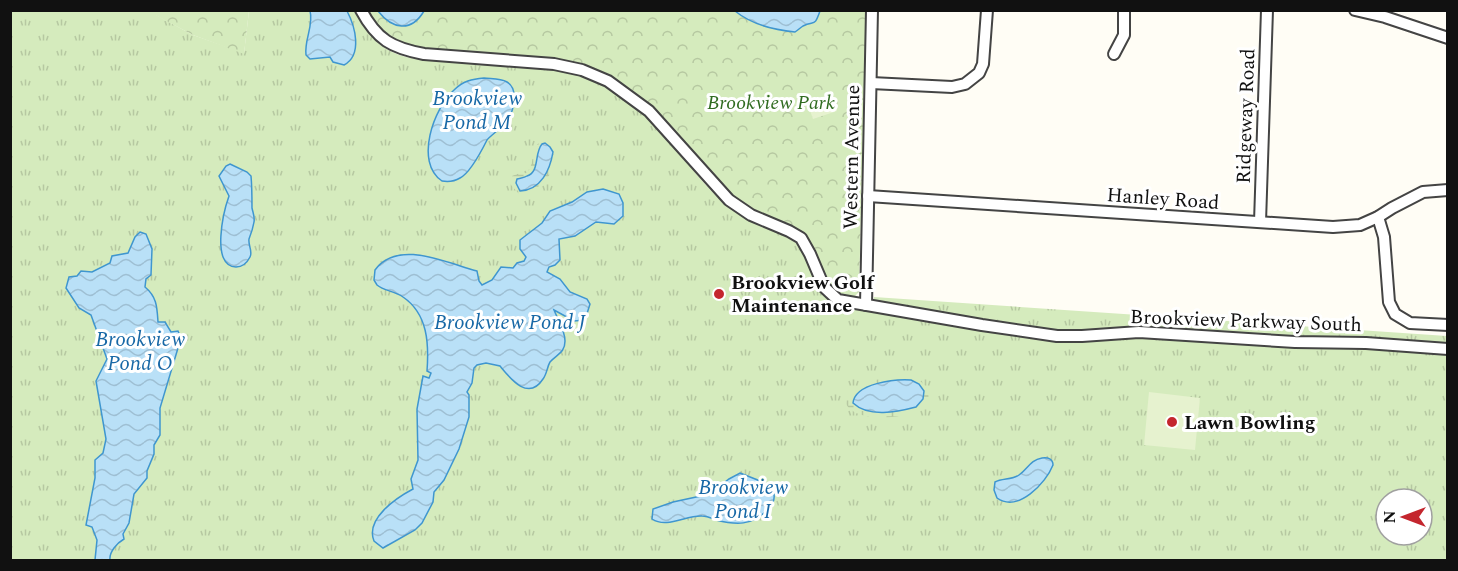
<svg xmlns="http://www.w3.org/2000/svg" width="1458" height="571" font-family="Spectral,serif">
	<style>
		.grass { fill: url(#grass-tufts); fill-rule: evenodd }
		.wetland { fill: url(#wetland-marsh); fill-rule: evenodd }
		.park { fill: url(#park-crowns) }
		.pitch { fill: #e6f2cf }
		.water { fill: url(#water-waves); stroke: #3f96cf; stroke-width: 1.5 }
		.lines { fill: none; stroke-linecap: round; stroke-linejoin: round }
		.minor-casing { stroke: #444; stroke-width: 14 }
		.minor { stroke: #fff; stroke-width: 10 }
		.poi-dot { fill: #c4262e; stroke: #fff; stroke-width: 2 }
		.labels { text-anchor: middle; stroke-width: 6; stroke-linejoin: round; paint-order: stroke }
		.park-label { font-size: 20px; font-style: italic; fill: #2f6b1f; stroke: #fff }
		.street-label { font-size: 20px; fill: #111; stroke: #fff }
		.poi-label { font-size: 20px; font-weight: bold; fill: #111; stroke: #fff; text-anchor: start }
		.water-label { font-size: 21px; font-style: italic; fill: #1768a6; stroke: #fff }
	</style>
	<defs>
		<pattern id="grass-tufts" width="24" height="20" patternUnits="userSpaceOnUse" patternTransform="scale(1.5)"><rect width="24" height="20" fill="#d5ebbd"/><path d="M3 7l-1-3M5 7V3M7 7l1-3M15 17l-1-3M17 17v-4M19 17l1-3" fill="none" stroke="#b6c8a1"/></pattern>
		<pattern id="wetland-marsh" width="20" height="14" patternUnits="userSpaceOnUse" patternTransform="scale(1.5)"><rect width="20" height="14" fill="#d5ebbd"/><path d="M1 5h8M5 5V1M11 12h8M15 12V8" fill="none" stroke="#b6c8a1"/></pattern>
		<pattern id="park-crowns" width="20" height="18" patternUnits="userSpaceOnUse" patternTransform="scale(1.5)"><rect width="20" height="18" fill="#d5ebbd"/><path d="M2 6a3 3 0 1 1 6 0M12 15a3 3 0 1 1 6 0" fill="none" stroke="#b6c8a1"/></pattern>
		<pattern id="water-waves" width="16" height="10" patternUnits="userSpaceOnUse" patternTransform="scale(1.5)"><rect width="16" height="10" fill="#b9e0f7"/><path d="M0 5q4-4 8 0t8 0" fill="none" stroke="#9ebfd3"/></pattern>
	</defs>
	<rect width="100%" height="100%" fill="#fffdf5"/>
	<!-- grass -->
	<path class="grass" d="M 10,11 L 155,11 L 156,15 L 193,35 L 244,53 L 249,11 L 354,11 C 363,27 374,42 390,51 C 409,61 432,60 453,62 C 491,64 543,63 580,75 C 592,79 605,86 617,92 C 665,120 691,180 735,212 C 751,222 786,232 796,243 C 804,250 807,261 811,271 C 825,308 837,306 874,312 L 874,297 L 1447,336 L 1447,560 L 11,560 ZM 1386,499 L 1422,499 L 1422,535 L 1386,535 Z"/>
	<!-- wetland -->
	<g class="wetland">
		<path d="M 543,140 C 574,146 545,195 520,195 L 511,185 L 512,176 L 517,174 L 527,173 C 536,163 529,147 543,140 Z"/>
		<path d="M 914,377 C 929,384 937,404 917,412 C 900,418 856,423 846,404 C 847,378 894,376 914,377 ZM 911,380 L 919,384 L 909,409 C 886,412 870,418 853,399 C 866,384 892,379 911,380 Z"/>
	</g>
	<!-- park -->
	<g class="park">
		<polygon points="155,10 249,11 244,54 193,35 155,15"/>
		<path d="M 366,11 L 866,11 L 859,292 L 855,296 C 821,302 821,252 803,235 C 798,230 789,227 783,224 C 766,216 749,209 735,198 C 722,188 711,174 700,161 C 658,114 633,79 569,61 L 404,46 L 381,32 Z"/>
	</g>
	<!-- pitch -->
	<g class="pitch">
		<polygon points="831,94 837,111 813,119 807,102"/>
		<polygon points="1149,392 1200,398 1195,450 1144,445"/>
	</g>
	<!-- water -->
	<g class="water">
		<path d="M 310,11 L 347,11 C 355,26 363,55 344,65 L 333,62 L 330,57 L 310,59 L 306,55 C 304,40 314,25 310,11 Z"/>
		<path d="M 378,11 L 424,11 C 411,33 392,29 378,11 Z"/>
		<path d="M 735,11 L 820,11 C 814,28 815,20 803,26 C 800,28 798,30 795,32 C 774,30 751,24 735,11 Z"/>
		<path d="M 484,78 C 491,79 500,78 507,82 C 519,89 514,111 507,121 C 502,128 491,135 487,140 C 482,150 470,173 460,178 C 455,181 448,182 442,181 C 414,162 434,108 454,90 C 463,81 472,79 484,78 Z"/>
		<path d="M 545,143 L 550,147 L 553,152 C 550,170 541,190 520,191 L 516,183 L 517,179 C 520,178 524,178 527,176 C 540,172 534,153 542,144 Z"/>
		<path d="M 230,164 L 247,172 L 251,176 C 252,187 252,198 252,208 C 253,213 255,217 254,222 C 253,228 251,234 249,239 C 248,246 253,251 250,257 C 247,263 242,267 236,267 C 210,266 224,210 229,196 L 219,176 L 226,166 Z"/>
		<path d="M 603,189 L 619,194 L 623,203 L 623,216 L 614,224 L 596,222 L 575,236 L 559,239 L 560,260 L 555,265 L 549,267 L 547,272 L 560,279 L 570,292 L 587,299 L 590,304 L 585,320 L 574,321 L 554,310 C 558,320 565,330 565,341 C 565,353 557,354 550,362 C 547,367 547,374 543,379 C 528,402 510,378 500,366 L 486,363 L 477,365 L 474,368 L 472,383 L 467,392 L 469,395 L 469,417 L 459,449 L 444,480 L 434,492 L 433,502 L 422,523 L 415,530 L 383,548 L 374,541 C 365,519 396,498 413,489 L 411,479 L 418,460 L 417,409 L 423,376 L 429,378 L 431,373 L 427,371 C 429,344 428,314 403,297 C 395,291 384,291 377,285 L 374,280 L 375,270 C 398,238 449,264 477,271 L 479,281 L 482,285 L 492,280 L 501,267 L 513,268 L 517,263 L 524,261 L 526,257 L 520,249 L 520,240 L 542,223 L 550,211 L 572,202 L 587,192 Z"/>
		<path d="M 140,232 L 146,234 L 152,249 L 151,275 L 146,279 L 145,287 C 157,297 157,307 158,322 L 165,322 L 171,332 L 178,331 L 181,338 L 160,408 L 160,435 L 154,445 L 154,454 L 147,471 L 147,478 L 134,494 L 129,523 L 123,534 L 124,539 C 117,543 109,552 110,560 L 95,560 L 97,540 L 92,527 L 86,525 L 95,478 L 95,460 L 103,453 L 106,439 L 96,381 L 107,359 L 91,315 L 79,308 L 66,288 L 69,277 L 77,276 L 81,271 L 92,272 L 110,263 L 112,256 L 128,253 L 135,237 Z"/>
		<path d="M 911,380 L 919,384 L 924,391 L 923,399 L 916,407 C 897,412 869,418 853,403 C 855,383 895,379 911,380 Z"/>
		<path d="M 1042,458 C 1048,457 1053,459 1053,465 C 1046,483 1018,513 997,498 L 994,490 L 995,482 C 1002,478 1012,480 1019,475 C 1028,469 1030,460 1042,458 Z"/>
		<path d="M 740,473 C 754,479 765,480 774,494 C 775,501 772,505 767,510 C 752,526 736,525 716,520 C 711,518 707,516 702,516 C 686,515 667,529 652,519 L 653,509 L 673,502 L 710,494 L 729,479 Z"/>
	</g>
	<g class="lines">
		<defs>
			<g id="minor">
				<path d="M 361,10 C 377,40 392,48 424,54 L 554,64 L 582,70 L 608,81 L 649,111 L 729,200 L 751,215 L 789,231 L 801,238 L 810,254 L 824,287 L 838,300 L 982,325 L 1057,336 L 1082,336 L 1139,332 L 1295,342 L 1366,343 L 1448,349"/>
				<polyline points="1355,10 1385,17 1448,38"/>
				<polyline points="1114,54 1124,35 1124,10"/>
				<polyline points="871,83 952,87 965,84 979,73 983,64 987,10"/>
				<polyline points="868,196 1333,227 1360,225 1378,217 1392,208 1423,192 1448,190"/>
				<polyline points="1378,217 1384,237 1389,302 1395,314 1410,323 1448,325"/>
				<polyline points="1260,222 1267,10"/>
				<polyline points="866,305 872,10"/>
			</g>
		</defs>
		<!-- minor casing -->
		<use href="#minor" class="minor-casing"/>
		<!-- minor -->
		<use href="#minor" class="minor"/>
	</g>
	<!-- markers -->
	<g class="poi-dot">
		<circle cx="719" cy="294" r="6"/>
		<circle cx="1172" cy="422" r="6"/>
	</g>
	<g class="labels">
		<!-- park labels -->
		<g class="park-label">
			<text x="771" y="109">Brookview Park</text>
		</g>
		<!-- street labels -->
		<g class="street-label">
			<text transform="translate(1245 116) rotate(-88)" y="7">Ridgeway Road</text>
			<text transform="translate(851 157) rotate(-89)" y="7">Western Avenue</text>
			<text transform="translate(1163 198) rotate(4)" y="7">Hanley Road</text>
			<text transform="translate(1246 320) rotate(2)" y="7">Brookview Parkway South</text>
		</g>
		<!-- poi labels -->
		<g class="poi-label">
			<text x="731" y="289">Brookview Golf<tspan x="731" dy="23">Maintenance</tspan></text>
			<text x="1184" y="429">Lawn Bowling</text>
		</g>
		<!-- water labels -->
		<g class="water-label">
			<text x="477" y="105">Brookview<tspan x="477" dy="24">Pond M</tspan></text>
			<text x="510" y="329">Brookview Pond J</text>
			<text x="140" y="346">Brookview<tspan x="140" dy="24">Pond O</tspan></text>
			<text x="743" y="494">Brookview<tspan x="743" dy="24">Pond I</tspan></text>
		</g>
	</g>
	<!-- border -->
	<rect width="1458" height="571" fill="none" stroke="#111111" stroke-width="24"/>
	<!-- north arrow -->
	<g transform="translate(1404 517) rotate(270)"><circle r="28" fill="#ffffff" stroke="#a0a0a0" stroke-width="1.5"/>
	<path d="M0-4.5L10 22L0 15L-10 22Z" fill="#c4262e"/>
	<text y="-9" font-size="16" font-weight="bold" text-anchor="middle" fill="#111111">N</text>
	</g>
</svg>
